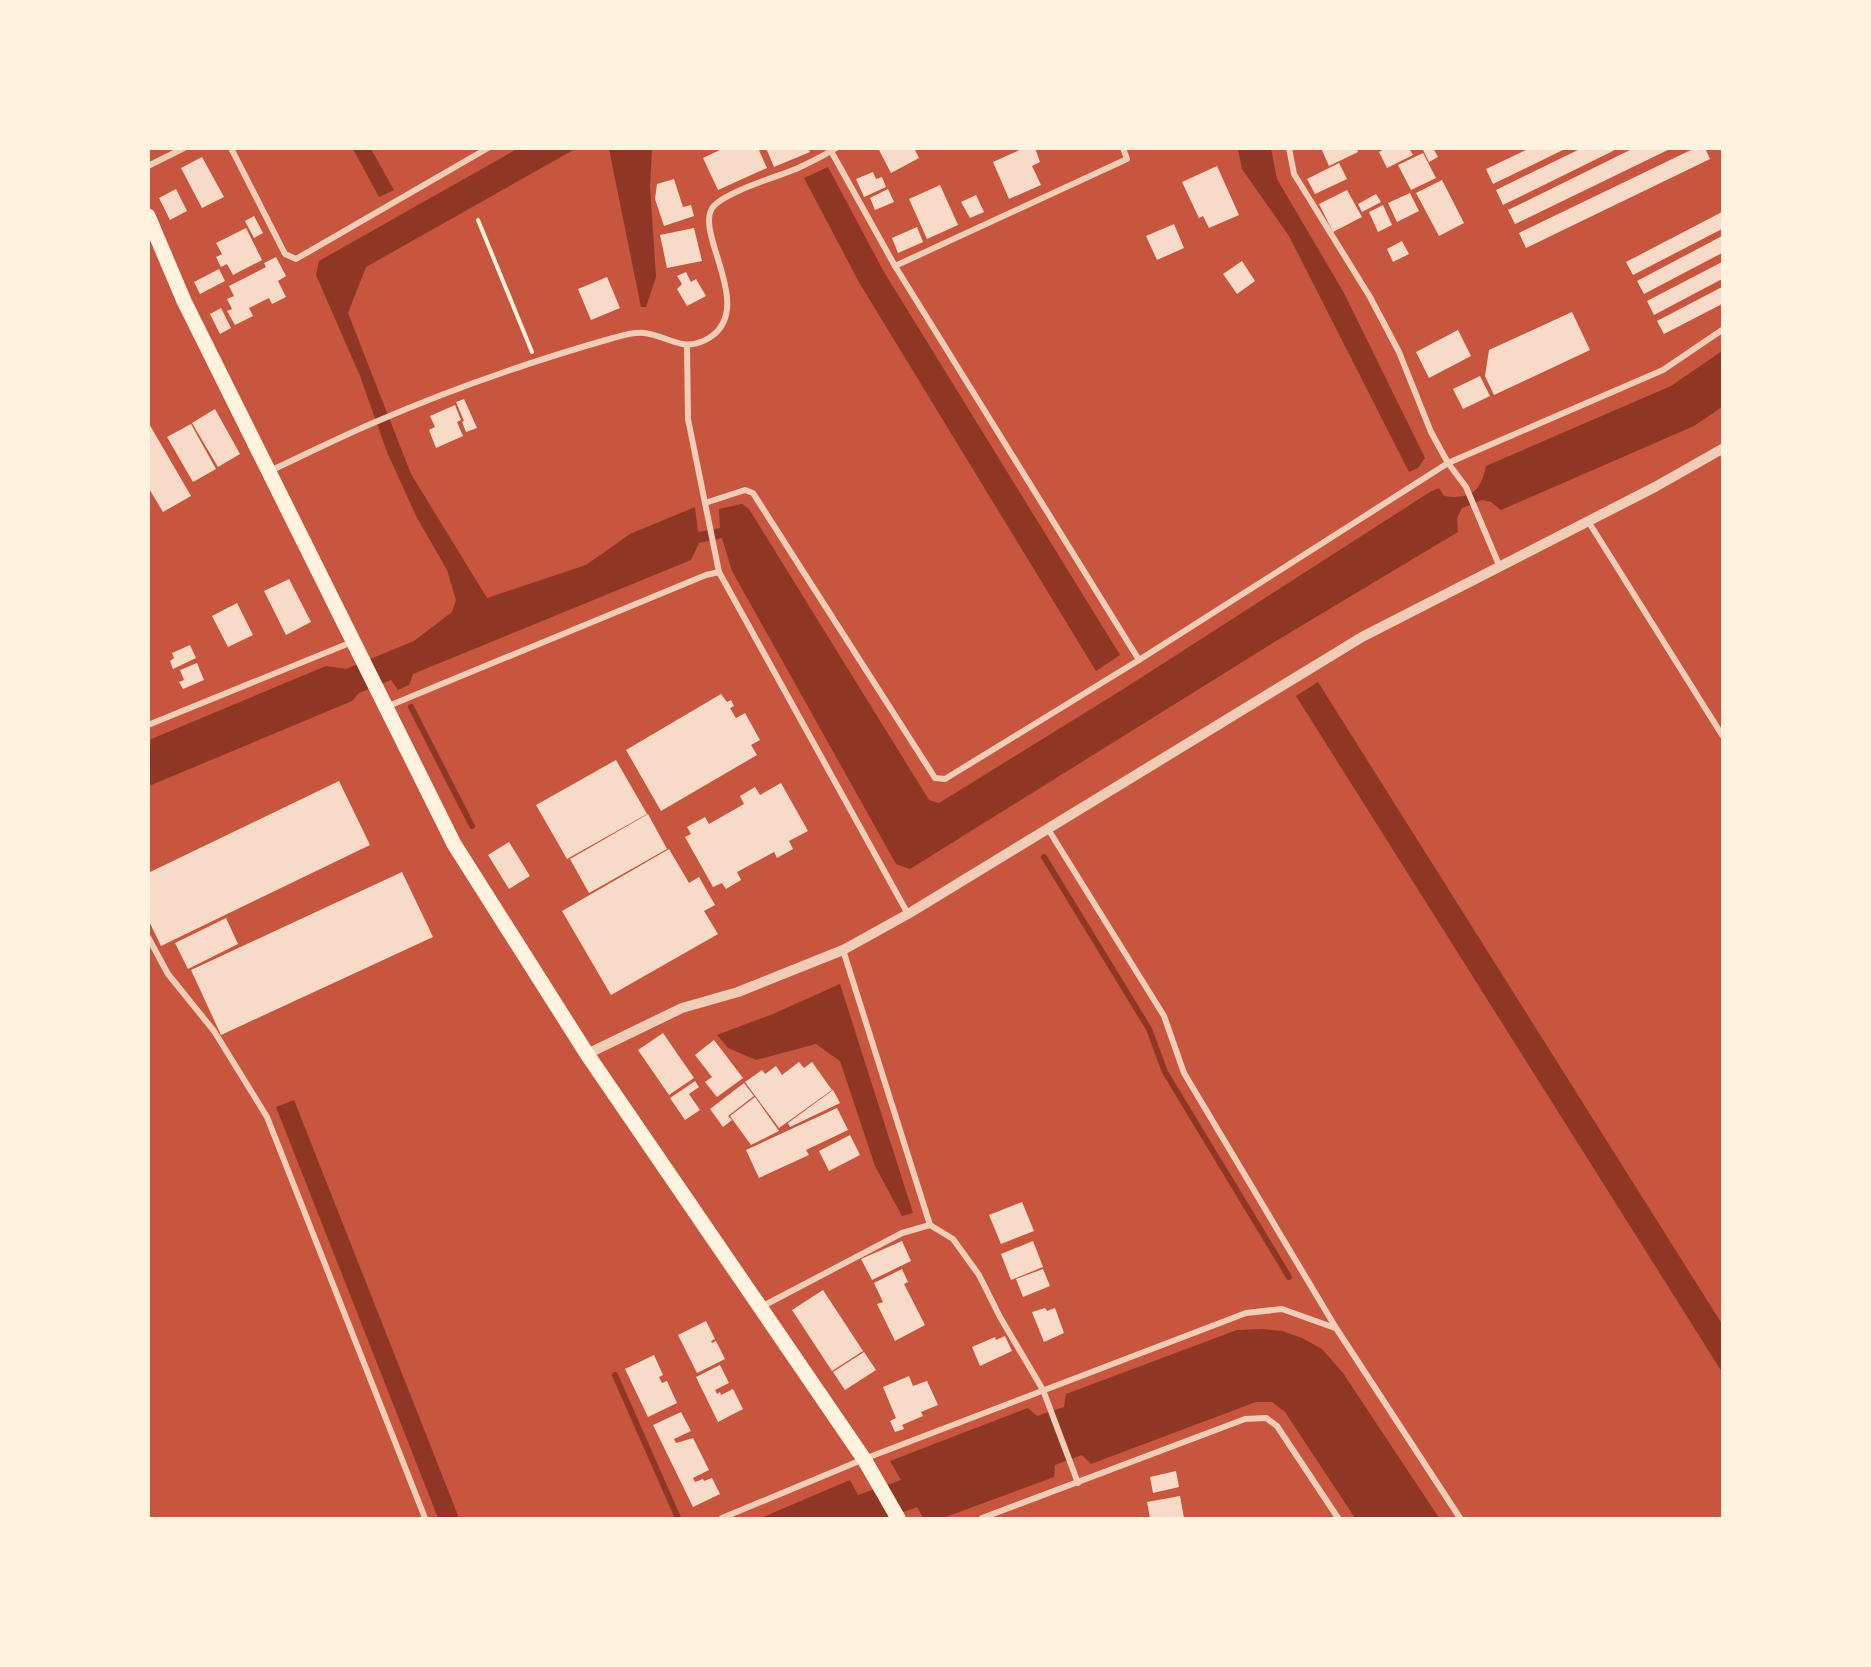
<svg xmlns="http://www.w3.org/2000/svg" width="1871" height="1667" font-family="'IBM Plex Sans',sans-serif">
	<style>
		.water { fill: #8f3625 }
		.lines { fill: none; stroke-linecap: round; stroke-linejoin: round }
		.stream { stroke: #8f3625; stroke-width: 6 }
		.building { fill: #f7dbc8 }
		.path { stroke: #fff3e0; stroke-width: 4 }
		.minor { stroke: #f1ccb7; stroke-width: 6 }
		.tertiary { stroke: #f1ccb7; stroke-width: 10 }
		.primary { stroke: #fff3e0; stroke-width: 15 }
	</style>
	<rect width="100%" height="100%" fill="#c8553d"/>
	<!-- water -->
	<g class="water">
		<polygon points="353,149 371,149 394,190 379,197"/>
		<path d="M 517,149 L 575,149 L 366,267 L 348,313 L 411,474 L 487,598 L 586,565 L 630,534 L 695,507 L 698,532 L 720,528 L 719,509 L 742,504 L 749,509 L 929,800 L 939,803 L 1125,688 L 1430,492 L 1439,488 L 1444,496 C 1471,500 1481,491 1486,466 L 1671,386 L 1722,351 L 1722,407 L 1694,426 L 1501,510 L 1491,502 L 1482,500 L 1462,508 L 1457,518 L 1458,532 L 1276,641 L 910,869 L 896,864 L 732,571 L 722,538 L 699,543 L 691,560 L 413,674 L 409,685 L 398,690 L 391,680 L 359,693 L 352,701 L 149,786 L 149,740 L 326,666 L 346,669 L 414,641 L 452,612 L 456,600 L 447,570 L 416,516 L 387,452 L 360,376 L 316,275 L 319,261 Z"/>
		<polygon points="609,149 652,149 650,186 656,277 646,307 641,307"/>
		<polygon points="1238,149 1271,149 1277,179 1344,293 1425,458 1418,468 1409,472 1289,236 1242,169"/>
		<polygon points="828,167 884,272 1120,655 1096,671 860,284 804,178"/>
		<polygon points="1318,682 1722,1324 1722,1372 1296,696"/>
		<polygon points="840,984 913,1213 902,1216 875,1166 840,1061 816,1044 756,1060 728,1048 717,1035 773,1014"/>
		<polygon points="294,1100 459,1518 438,1518 276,1107"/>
		<polygon points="1263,1329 1282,1331 1302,1338 1322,1349 1343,1373 1439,1518 1355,1518 1285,1412 1272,1402 1256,1402 1091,1464 1082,1455 1055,1465 1054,1477 943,1518 923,1518 917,1507 887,1518 761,1518 850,1480 858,1495 901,1480 890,1461 1028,1408 1037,1416 1064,1407 1066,1394 1237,1330"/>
	</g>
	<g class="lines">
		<!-- stream -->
		<g class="stream">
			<polyline points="411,707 472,826"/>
			<polyline points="1044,857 1149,1029 1165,1072 1289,1277"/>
			<polyline points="615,1375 678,1518"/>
		</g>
	</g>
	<!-- building -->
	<g class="building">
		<polygon points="724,148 758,148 767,168 718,190 703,158"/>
		<polygon points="766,148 808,148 810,152 774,167"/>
		<polygon points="878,148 914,148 919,158 891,173"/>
		<polygon points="1024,148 1035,148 1040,162 1032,166 1041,185 1009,199 993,162"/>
		<polygon points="1321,148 1357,148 1358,152 1329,166"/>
		<polygon points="1386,148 1409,148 1413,155 1387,168 1379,152"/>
		<polygon points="1422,148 1433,148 1438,157 1429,162"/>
		<polygon points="1530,148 1567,148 1493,184 1486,169"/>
		<polygon points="1582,148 1619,148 1503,205 1496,190"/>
		<polygon points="1634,148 1672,148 1515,224 1508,210"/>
		<polygon points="1695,148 1705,148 1710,159 1526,248 1519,233"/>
		<polygon points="1423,153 1436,178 1411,190 1398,165"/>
		<polygon points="202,157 224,197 202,208 181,168"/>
		<polygon points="1339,163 1347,179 1315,194 1307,179"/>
		<polygon points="1217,166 1239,215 1209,228 1203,216 1199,218 1182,182"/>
		<polygon points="873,172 876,179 882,177 886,187 864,197 856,179"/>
		<polygon points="674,179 683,207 691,205 694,216 664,226 655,199 657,184"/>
		<polygon points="1442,180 1464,223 1439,236 1416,193"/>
		<polygon points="940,185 958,225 927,239 909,199"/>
		<polygon points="176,189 187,211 170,220 159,198"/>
		<polygon points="888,189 894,202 875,210 870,198"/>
		<polygon points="1347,190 1362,217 1333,232 1319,204"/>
		<polygon points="1410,193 1419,211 1397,222 1388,203"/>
		<polygon points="1376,194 1381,202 1362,212 1358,204"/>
		<polygon points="976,195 984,212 970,218 961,202"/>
		<polygon points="1383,205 1392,225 1378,232 1369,212"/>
		<polygon points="1722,212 1722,229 1633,275 1626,262"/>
		<polygon points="254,216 263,233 254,238 245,221"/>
		<polygon points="1174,224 1184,248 1157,260 1146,236"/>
		<polygon points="917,227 923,242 898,253 892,238"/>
		<polygon points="246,228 262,260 233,275 227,264 221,267 216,257 222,254 216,243"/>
		<polygon points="694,228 702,261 667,268 660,235"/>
		<polygon points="1722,236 1722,253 1644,294 1637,281"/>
		<polygon points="1402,241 1409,254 1393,262 1387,249"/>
		<polygon points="276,257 286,276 278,281 286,297 272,304 269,298 249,308 253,316 235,325 227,311 232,309 227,299 234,296 229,286 266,267 264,263"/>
		<polygon points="1242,261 1255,281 1237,294 1223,274"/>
		<polygon points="1722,262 1722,279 1654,315 1647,301"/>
		<polygon points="219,269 225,281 200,294 194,282"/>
		<polygon points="686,272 691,282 696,279 706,296 687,306 677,289 682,284 677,276"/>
		<polygon points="607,277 620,308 591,320 578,289"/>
		<polygon points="1722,287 1722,304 1664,334 1657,321"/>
		<polygon points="221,308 231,328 220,334 210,314"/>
		<polygon points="1572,312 1590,350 1494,395 1485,376 1489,350"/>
		<polygon points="1458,330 1471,356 1429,378 1416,352"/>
		<polygon points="1480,376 1490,396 1463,409 1453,389"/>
		<polygon points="464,399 477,428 466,432 462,422 464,421 456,402"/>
		<polygon points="455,405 461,420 457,422 463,436 436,448 429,430 435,427 430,416"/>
		<polygon points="215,409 240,454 218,467 192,423"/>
		<polygon points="148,422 191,496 163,512 148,487"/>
		<polygon points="191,424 216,469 193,482 167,437"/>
		<polygon points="289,579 311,622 286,635 264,591"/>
		<polygon points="237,603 253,635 228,647 212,616"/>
		<polygon points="190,645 196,658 173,669 170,661 174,658 172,653"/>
		<polygon points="197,663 204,680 183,689 179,682 184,680 180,670"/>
		<polygon points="721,694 727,702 731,700 734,706 730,708 736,718 745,713 760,740 751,745 757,755 661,811 626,750"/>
		<polygon points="616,760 647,814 567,859 536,805"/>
		<polygon points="339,781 370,845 161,946 148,919 148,873"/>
		<polygon points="781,783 808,831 789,841 793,849 777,858 774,852 737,872 741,880 726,889 722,883 713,887 685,837 691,834 687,827 705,817 709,824 744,804 740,796 755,787 760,795"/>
		<polygon points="648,814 667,849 589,893 570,859"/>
		<polygon points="509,842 530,876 509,889 488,855"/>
		<polygon points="669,849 689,883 699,877 715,905 704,911 718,934 611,995 562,911"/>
		<polygon points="402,872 433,937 221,1035 191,970"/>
		<polygon points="226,918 238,944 188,969 175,943"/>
		<polygon points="663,1033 694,1078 669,1095 638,1050"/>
		<polygon points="714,1040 743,1078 717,1097 705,1082 712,1077 695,1055"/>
		<polygon points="799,1062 804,1068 812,1062 832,1090 779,1128 745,1082 762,1070 765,1074 776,1066 782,1075"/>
		<polygon points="695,1081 699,1087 689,1094 700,1110 685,1120 670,1098"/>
		<polygon points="744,1083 754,1096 728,1116 732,1120 723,1127 710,1109"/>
		<polygon points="833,1090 840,1103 790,1127 788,1123"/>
		<polygon points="755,1097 779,1131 751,1145 730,1116"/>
		<polygon points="837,1108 848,1130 806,1150 809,1155 759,1178 746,1150"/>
		<polygon points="850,1135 860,1155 829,1171 819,1151"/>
		<polygon points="1022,1202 1034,1231 1001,1244 989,1215"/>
		<polygon points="902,1241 911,1261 872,1280 861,1259"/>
		<polygon points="1033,1241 1043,1267 1011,1280 1001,1254"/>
		<polygon points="902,1269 908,1282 904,1284 925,1325 895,1341 877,1304 883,1302 874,1283"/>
		<polygon points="1043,1269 1050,1286 1023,1297 1016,1279"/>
		<polygon points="823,1290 863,1351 832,1371 792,1310"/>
		<polygon points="1045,1308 1047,1311 1055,1308 1064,1333 1044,1342 1032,1312"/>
		<polygon points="706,1321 715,1339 711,1341 712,1343 716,1341 725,1359 697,1373 678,1335"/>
		<polygon points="1005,1336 1012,1351 980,1366 972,1347 995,1337 996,1340"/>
		<polygon points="864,1352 876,1370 845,1390 833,1372"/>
		<polygon points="654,1355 663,1375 659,1377 662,1383 667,1381 677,1403 648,1417 625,1369"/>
		<polygon points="720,1365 729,1383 715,1390 717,1394 720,1392 721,1395 733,1389 743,1409 718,1422 696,1377"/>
		<polygon points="909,1376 913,1386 927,1381 938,1405 921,1412 923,1416 902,1425 904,1429 895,1432 890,1421 896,1418 883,1387"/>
		<polygon points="681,1412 691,1431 674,1439 676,1443 693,1438 709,1470 693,1478 695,1482 703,1479 704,1481 712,1478 720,1494 693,1507 653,1425"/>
		<polygon points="1176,1471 1179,1487 1153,1493 1150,1477"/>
		<polygon points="1180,1496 1184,1518 1150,1518 1147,1502"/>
	</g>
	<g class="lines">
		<!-- path -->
		<polyline class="path" points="478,220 532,352"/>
		<!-- minor -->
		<g class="minor">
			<polyline points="231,148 285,254 296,259 488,148"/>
			<polyline points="1289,148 1294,174 1370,297 1399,352 1431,432 1448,463 1466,487 1499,565"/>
			<polyline points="831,151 895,266 1139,660 1448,463 1663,370 1722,330"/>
			<polyline points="148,166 184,148"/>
			<polyline points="895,266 1127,159 1123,148"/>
			<polyline points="687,346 688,419 719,572 908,914"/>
			<path d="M 270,471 C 304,455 338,438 373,423 C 451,389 532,361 613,338 C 624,335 633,332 644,333 C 670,336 682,354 709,338 C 757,308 693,232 713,207 C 725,192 776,177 796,169 C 809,163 823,156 836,148"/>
			<polyline points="705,503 745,490 753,493 935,778 945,779 1139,660"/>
			<polyline points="1588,521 1722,735"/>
			<polyline points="386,707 706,575 719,572"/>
			<polyline points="148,725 352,642"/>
			<polyline points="1048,829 1164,1016 1184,1073 1336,1328 1460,1518"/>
			<polyline points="148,937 168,974 214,1031 267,1117 425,1518"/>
			<polyline points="843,950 930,1225 953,1239 979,1275 1000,1317 1043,1390 1078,1483"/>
			<polyline points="761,1307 902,1233 930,1225"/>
			<polyline points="722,1518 864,1459 1246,1313 1282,1309 1335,1328"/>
			<polyline points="982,1518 1245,1419 1266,1418 1277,1426 1338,1518"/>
		</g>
		<!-- tertiary -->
		<polyline class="tertiary" points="587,1054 682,1008 738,992 843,950 908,914 1362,637 1655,487 1722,449"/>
		<!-- primary -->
		<polyline class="primary" points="148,216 184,301 454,844 587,1054 864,1459 898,1518"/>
	</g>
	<!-- border -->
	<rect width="1871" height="1667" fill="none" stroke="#fff3e0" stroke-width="300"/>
</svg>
